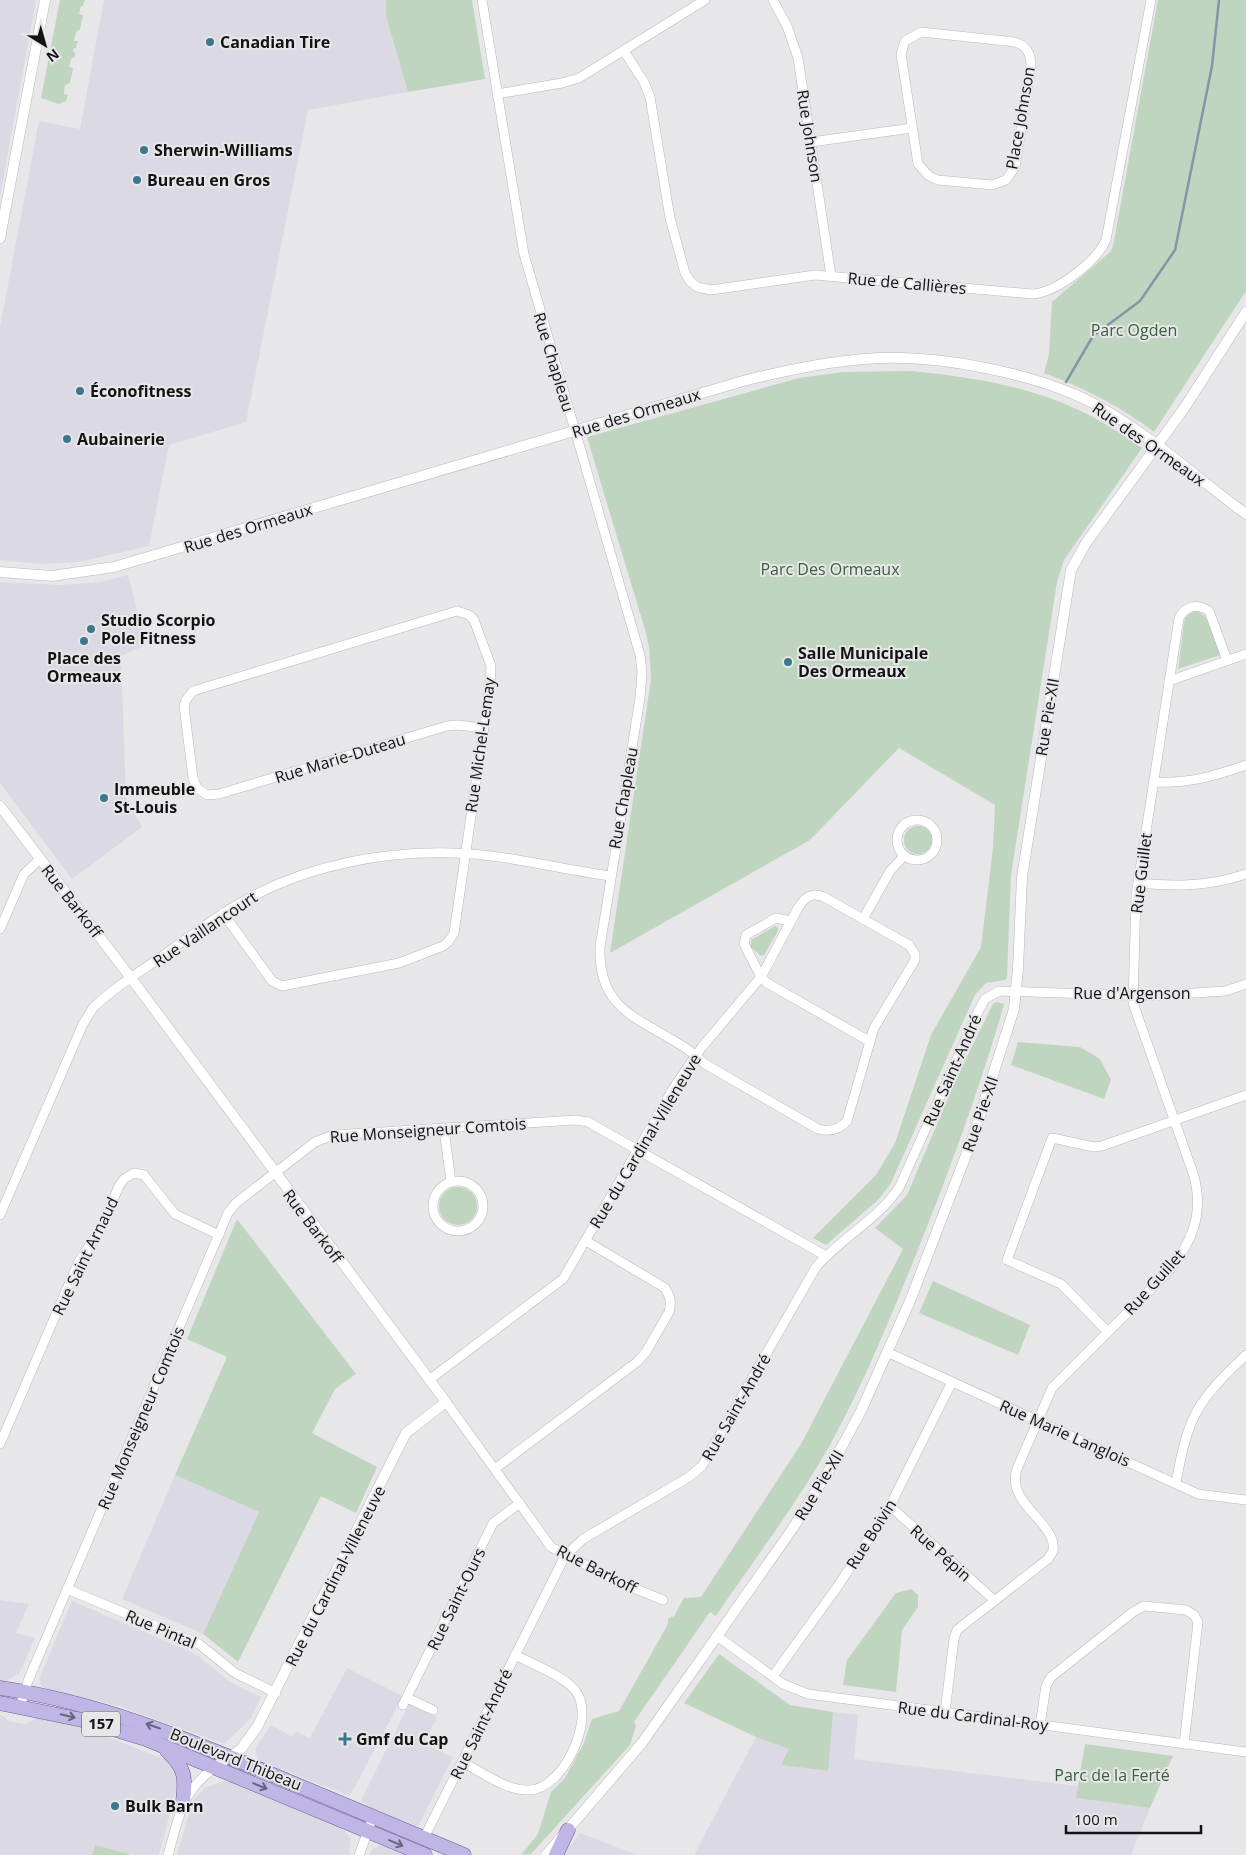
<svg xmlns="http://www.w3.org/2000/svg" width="1246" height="1855" font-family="'Open Sans',sans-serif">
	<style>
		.built { fill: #dbd9e4 }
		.green { fill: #c0d5bf }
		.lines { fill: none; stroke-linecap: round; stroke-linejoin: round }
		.stream { stroke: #8696a9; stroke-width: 2.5 }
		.minor-casing { stroke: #b8b7ba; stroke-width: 10 }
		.tertiary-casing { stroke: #b8b7ba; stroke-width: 11 }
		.primary-casing { stroke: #675d91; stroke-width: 15 }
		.minor { stroke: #fff; stroke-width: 9 }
		.tertiary { stroke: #fff; stroke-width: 10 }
		.primary { stroke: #bfb6e6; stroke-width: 14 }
		.oneway { stroke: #69647d }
		.poi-dot { fill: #3b788e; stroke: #e7e7ea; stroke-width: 2 }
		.labels { text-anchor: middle; stroke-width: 4; stroke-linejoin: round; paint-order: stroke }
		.shield { fill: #e7e7ea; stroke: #535354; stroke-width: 1 }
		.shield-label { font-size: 15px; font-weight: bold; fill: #131314 }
		.poi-label { font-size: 16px; font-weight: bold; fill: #131314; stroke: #e7e7ea; text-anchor: start }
		.street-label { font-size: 16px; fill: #131314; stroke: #e7e7ea }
		.park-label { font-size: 16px; fill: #395f39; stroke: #e7e7ea }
	</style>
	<rect width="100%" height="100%" fill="#e7e7ea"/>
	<!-- built -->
	<g class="built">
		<polygon points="0,0 36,0 0,196"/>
		<polygon points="104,0 386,0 386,16 408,92 308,110 246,422 169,445 149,546 78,562 40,564 0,560 0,327 39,121 80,129"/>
		<polygon points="128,575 146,645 121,656 126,798 142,827 72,879 0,783 0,582 61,585 100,582"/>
		<polygon points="175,1475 259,1512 203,1634 122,1599"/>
		<polygon points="0,1600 29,1604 16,1633 35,1638 19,1674 5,1681 0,1681"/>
		<polygon points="72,1601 196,1654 229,1681 261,1697 251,1718 224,1744 122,1707 42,1687 39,1679"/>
		<polygon points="347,1668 403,1696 350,1796 258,1760 255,1749 271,1725 293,1737 296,1731 310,1738"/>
		<polygon points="409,1704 437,1717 424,1744 453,1757 419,1825 416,1826 371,1808 361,1801"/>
		<polygon points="833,1712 858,1715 854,1759 1078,1786 1077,1798 1150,1808 1131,1855 694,1855 756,1737 789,1749 781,1765 827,1771"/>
		<polygon points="0,1715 5,1717 8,1721 26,1724 38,1717 85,1728 169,1761 176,1768 178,1782 159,1855 135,1855 95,1845 92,1855 0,1855"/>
		<polygon points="223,1781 231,1782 340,1827 351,1838 349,1855 177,1855 193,1800 205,1788"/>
		<polygon points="580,1833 637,1855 563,1855"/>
		<polygon points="380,1845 386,1847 405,1855 369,1855 373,1849"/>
	</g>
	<!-- green -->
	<g class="green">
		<polygon points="60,0 85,0 83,6 81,6 79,14 83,15 80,29 76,32 74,41 78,41 76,48 74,48 73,52 75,52 75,56 71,59 69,67 73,68 70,83 65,85 64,94 68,95 66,101 59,104 41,98"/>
		<polygon points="386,0 472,0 485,79 408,92 386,16"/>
		<path d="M 1158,0 L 1246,0 L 1246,291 L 1154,432 C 1118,405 1086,389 1044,373 L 1049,354 L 1052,302 L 1110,252 L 1113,246 Z"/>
		<path d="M 913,371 C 1004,381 1066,393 1142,448 L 1064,560 L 1057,582 L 1011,875 L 1007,977 L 1005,980 L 986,983 L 975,995 L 891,1183 L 879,1199 L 826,1245 L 813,1238 L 876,1175 L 895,1143 L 931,1035 L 981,947 L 993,848 L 995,805 L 899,748 L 810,840 L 610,953 L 651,679 L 649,648 L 646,633 L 587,437 L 799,378 L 843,372 Z"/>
		<path d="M 1194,611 C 1211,612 1215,641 1220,655 L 1178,669 L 1184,622 L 1187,615 Z"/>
		<circle cx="918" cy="840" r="14"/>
		<polygon points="775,926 778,927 778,931 764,955 761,956 751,947 751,940"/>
		<path d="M 996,1002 L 1004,1004 L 999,1022 C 975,1101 946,1180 915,1257 C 889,1321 864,1383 831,1443 C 797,1504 755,1558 716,1616 L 710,1612 L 634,1722 L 636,1726 L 630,1745 L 531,1854 L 521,1855 L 538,1834 L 551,1792 L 565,1778 L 584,1743 L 592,1719 L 619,1711 L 668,1624 L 668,1619 L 674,1616 L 684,1598 L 701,1597 L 801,1444 L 903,1249 L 875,1228 L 907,1195 L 957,1077 L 993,1004 Z"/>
		<polygon points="1018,1042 1080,1047 1100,1059 1111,1080 1104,1099 1011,1065"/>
		<circle cx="458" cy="1206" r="19"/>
		<polygon points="237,1219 356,1374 335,1389 312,1433 377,1467 356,1513 321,1496 238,1662 203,1634 259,1512 175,1475 227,1357 187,1339"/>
		<polygon points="933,1281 1030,1325 1018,1355 919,1313"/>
		<polygon points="911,1589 918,1595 918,1607 902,1630 896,1692 843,1685 847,1660 896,1593"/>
		<polygon points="719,1654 790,1705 833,1712 828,1771 781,1765 789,1749 756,1737 684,1703"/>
		<polygon points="1085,1744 1173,1756 1150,1808 1076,1798"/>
		<polygon points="95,1845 130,1854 129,1855 92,1855"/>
	</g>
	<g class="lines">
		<!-- stream -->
		<polyline class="stream" points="1066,382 1093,336 1140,301 1175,250 1212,66 1219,0"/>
		<defs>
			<g id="minor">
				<polyline points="773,0 787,26 798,58 831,276"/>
				<path d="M 921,32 L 1015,42 C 1026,45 1031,54 1031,65 L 1015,167 L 1006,180 L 992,185 L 938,180 L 929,176 L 918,164 L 901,54 L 905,41 Z"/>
				<path d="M 624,51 L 644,82 L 650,97 L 670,218 L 685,273 L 690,281 L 697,287 L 711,290 L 815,275 L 1033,294 C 1057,292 1096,262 1106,240 L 1151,0"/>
				<polyline points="497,94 562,83 579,78 705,0"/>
				<polyline points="811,142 912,128"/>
				<polyline points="1169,681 1246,654"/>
				<path d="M 1154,782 C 1187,784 1215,776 1246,765"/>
				<circle cx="917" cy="840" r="20"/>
				<path d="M 1138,883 C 1176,887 1210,886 1246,874"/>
				<polyline points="223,913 272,981 282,986 399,963 443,946 448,942 454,933 490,686 491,666 474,620 469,615 457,611 193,691 186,700 184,706 193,778 197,788 207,795 219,794 447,726 457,725 483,728"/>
				<polyline points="863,919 890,871 904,856"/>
				<polyline points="791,921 776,918 746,935 744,944 761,977 767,983 869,1041"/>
				<polyline points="0,929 24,874 40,859"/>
				<polyline points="444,1129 451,1182"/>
				<circle cx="458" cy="1206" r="25"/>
				<path d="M 0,1215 L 83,1024 L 93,1008 C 116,985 148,967 175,947 C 200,929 224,911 251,897 C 311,865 384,851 453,853 C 503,854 559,869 610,876"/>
				<polyline points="1108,1332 1061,1284 1007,1260 1052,1138 1094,1147 1102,1146 1246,1095"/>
				<polyline points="889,1353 1198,1494 1246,1500"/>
				<path d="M 429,1380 L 563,1279 L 673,1089 C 682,1075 692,1061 702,1047 L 761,977 L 798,908 C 805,897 811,892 824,897 L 909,945 L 915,954 L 915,960 L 874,1028 L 847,1121 C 839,1130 829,1132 818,1129 L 705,1064 C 698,1058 692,1052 684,1047 C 640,1018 598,1011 600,947 L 640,698 L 642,672 L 640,655 L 524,254 L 482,0"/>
				<polyline points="446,1402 551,1547 621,1583 663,1600"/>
				<polyline points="0,1444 79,1261 100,1230 119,1186 124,1179 134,1173 144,1175 175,1214 219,1235"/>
				<path d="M 496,1468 L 637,1362 L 646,1352 L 669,1312 C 672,1302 670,1297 665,1288 L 586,1241"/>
				<path d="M 1176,1483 C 1188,1416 1196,1402 1246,1355"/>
				<polyline points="890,1506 994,1600"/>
				<polyline points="67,1589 199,1644 235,1673 276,1693"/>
				<polyline points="717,1636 783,1684 808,1694 1246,1752"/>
				<polyline points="773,1676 838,1586 890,1506 952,1382"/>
				<polyline points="407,1698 433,1710"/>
				<polyline points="403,1705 493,1523 520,1503"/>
				<polyline points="20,1707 28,1681 228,1213 236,1203 315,1142 333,1135 576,1120 588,1122 826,1256"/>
				<path d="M 945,1712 L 954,1639 L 957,1630 L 1048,1559 L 1053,1551 C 1058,1523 1005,1504 1017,1469 L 1052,1388 L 1167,1273 C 1192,1243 1204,1215 1194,1176 L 1133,1003 L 1136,896 L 1179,618 C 1185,606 1197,603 1209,611 L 1227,660"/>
				<polyline points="1040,1725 1046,1686 1051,1677 1133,1612 1144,1606 1186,1610 1194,1615 1198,1622 1184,1744"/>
				<path d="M 462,1762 C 482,1772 506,1791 529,1790 C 562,1790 595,1722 577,1693 C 567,1677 532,1664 515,1655"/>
				<path d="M 424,1838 L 565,1556 L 583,1539 L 689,1477 L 702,1466 L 816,1267 C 841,1238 879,1219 900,1186 L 978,1012 L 985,999 L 999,991 L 1149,996 L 1225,991 L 1246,984"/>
				<path d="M 168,1855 C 179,1817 181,1792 215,1767"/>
				<polyline points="359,1855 373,1817"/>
			</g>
			<g id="tertiary">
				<polyline points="0,238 45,0"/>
				<path d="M 0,572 L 52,576 L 114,567 L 743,381 C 783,371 823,362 865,359 C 934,353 1039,373 1100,407 C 1152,436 1198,479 1246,514"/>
				<polyline points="0,806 140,990 446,1402 406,1433 257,1727 241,1749 215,1767"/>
				<polyline points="546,1855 642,1743 793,1528 832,1465 861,1411 910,1301 973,1137 1014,1009 1018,968 1022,877 1071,570 1086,543 1185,407 1246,312"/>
			</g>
			<g id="primary">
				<path d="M 0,1688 C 96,1702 182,1737 271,1774 C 335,1801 400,1828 464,1855"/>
				<polyline points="0,1703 87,1721 146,1739 425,1855"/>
				<path d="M 167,1751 C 185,1767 186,1778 183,1801"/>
				<polyline points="556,1855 568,1830"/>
			</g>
		</defs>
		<!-- minor casing -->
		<use href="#minor" class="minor-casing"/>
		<!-- tertiary casing -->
		<use href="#tertiary" class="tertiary-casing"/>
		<!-- primary casing -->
		<use href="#primary" class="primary-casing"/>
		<!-- minor -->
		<use href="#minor" class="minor"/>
		<!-- tertiary -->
		<use href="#tertiary" class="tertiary"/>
		<!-- primary -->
		<use href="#primary" class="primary"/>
	</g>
	<!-- one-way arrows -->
	<defs><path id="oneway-shaft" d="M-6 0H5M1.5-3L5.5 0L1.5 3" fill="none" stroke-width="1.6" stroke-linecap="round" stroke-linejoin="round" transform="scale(1.25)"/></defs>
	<g class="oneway">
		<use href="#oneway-shaft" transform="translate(68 1716) rotate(13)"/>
		<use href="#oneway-shaft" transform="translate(153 1726) rotate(-161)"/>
		<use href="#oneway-shaft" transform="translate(260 1786) rotate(22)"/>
		<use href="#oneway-shaft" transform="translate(396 1843) rotate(23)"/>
	</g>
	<!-- markers -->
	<g class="poi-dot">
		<circle cx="210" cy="42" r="5"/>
		<circle cx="144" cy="150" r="5"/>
		<circle cx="137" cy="180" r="5"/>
		<circle cx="80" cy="391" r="5"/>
		<circle cx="67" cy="439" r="5"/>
		<circle cx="91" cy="629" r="5"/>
		<circle cx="84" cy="641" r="5"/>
		<circle cx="788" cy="662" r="5"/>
		<circle cx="104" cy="798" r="5"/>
		<path d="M342.5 1731.5h5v5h5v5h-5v5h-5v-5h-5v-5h5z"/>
		<circle cx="115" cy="1806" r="5"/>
	</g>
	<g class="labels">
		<!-- shield labels -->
		<rect class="shield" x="82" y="1711.5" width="38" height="25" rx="4"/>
		<g class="shield-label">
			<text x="101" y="1729">157</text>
		</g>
		<!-- poi labels -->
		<g class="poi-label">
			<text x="220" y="48">Canadian Tire</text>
			<text x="154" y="156">Sherwin-Williams</text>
			<text x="147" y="186">Bureau en Gros</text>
			<text x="90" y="397">Éconofitness</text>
			<text x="77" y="445">Aubainerie</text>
			<text x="101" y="626">Studio Scorpio<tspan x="101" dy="18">Pole Fitness</tspan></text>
			<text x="798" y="659">Salle Municipale<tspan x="798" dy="18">Des Ormeaux</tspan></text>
			<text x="84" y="664" text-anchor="middle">Place des<tspan x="84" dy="18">Ormeaux</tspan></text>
			<text x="114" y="795">Immeuble<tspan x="114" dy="18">St-Louis</tspan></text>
			<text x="356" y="1745">Gmf du Cap</text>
			<text x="125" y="1812">Bulk Barn</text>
		</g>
		<!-- street labels -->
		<g class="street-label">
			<text transform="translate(1020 118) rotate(-80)" y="6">Place Johnson</text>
			<text transform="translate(810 136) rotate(81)" y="6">Rue Johnson</text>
			<text transform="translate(907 283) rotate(5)" y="6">Rue de Callières</text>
			<text transform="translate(554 362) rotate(73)" y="6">Rue Chapleau</text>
			<text transform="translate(636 413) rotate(-17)" y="6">Rue des Ormeaux</text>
			<text transform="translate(1149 444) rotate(35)" y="6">Rue des Ormeaux</text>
			<text transform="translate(248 528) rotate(-17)" y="6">Rue des Ormeaux</text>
			<text transform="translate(1047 717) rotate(-81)" y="6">Rue Pie-XII</text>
			<text transform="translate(480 745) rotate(-82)" y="6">Rue Michel-Lemay</text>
			<text transform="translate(340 758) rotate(-17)" y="6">Rue Marie-Duteau</text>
			<text transform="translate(623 798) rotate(-80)" y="6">Rue Chapleau</text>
			<text transform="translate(1141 873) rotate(-83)" y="6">Rue Guillet</text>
			<text transform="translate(72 901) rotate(52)" y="6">Rue Barkoff</text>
			<text transform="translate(205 929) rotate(-34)" y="6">Rue Vaillancourt</text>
			<text x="1132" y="999">Rue d'Argenson</text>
			<text transform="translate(952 1070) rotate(-66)" y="6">Rue Saint-André</text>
			<text transform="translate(980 1114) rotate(-71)" y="6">Rue Pie-XII</text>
			<text transform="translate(428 1130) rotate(-4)" y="6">Rue Monseigneur Comtois</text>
			<text transform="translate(645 1141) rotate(-59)" y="6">Rue du Cardinal-Villeneuve</text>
			<text transform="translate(313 1226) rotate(53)" y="6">Rue Barkoff</text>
			<text transform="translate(85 1256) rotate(-64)" y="6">Rue Saint Arnaud</text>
			<text transform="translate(1154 1282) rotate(-48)" y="6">Rue Guillet</text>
			<text transform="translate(736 1407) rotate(-60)" y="6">Rue Saint-André</text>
			<text transform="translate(141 1418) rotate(-67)" y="6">Rue Monseigneur Comtois</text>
			<text transform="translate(1065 1433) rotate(24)" y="6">Rue Marie Langlois</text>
			<text transform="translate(819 1485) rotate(-59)" y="6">Rue Pie-XII</text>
			<text transform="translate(871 1534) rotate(-58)" y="6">Rue Boivin</text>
			<text transform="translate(941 1553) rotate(42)" y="6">Rue Pépin</text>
			<text transform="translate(597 1569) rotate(27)" y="6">Rue Barkoff</text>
			<text transform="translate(335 1576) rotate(-63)" y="6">Rue du Cardinal-Villeneuve</text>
			<text transform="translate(456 1599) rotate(-64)" y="6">Rue Saint-Ours</text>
			<text transform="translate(161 1629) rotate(23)" y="6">Rue Pintal</text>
			<text transform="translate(973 1716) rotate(7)" y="6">Rue du Cardinal-Roy</text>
			<text transform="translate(481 1724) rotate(-64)" y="6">Rue Saint-André</text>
			<text transform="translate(236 1759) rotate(22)" y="6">Boulevard Thibeau</text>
		</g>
		<!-- park labels -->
		<g class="park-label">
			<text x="1134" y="336">Parc Ogden</text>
			<text x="830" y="575">Parc Des Ormeaux</text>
			<text x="1112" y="1781">Parc de la Ferté</text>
		</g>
	</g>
	<!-- north arrow -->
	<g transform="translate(45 45) rotate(143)" stroke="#e7e7ea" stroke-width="4" paint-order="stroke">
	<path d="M0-4L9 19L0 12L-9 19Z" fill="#131314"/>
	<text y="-8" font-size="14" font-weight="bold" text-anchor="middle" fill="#131314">N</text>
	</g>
	<!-- scale -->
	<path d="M1066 1825v8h135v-8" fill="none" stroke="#131314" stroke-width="2.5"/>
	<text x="1074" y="1825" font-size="15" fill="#131314" stroke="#e7e7ea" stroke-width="4" paint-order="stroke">100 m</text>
</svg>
